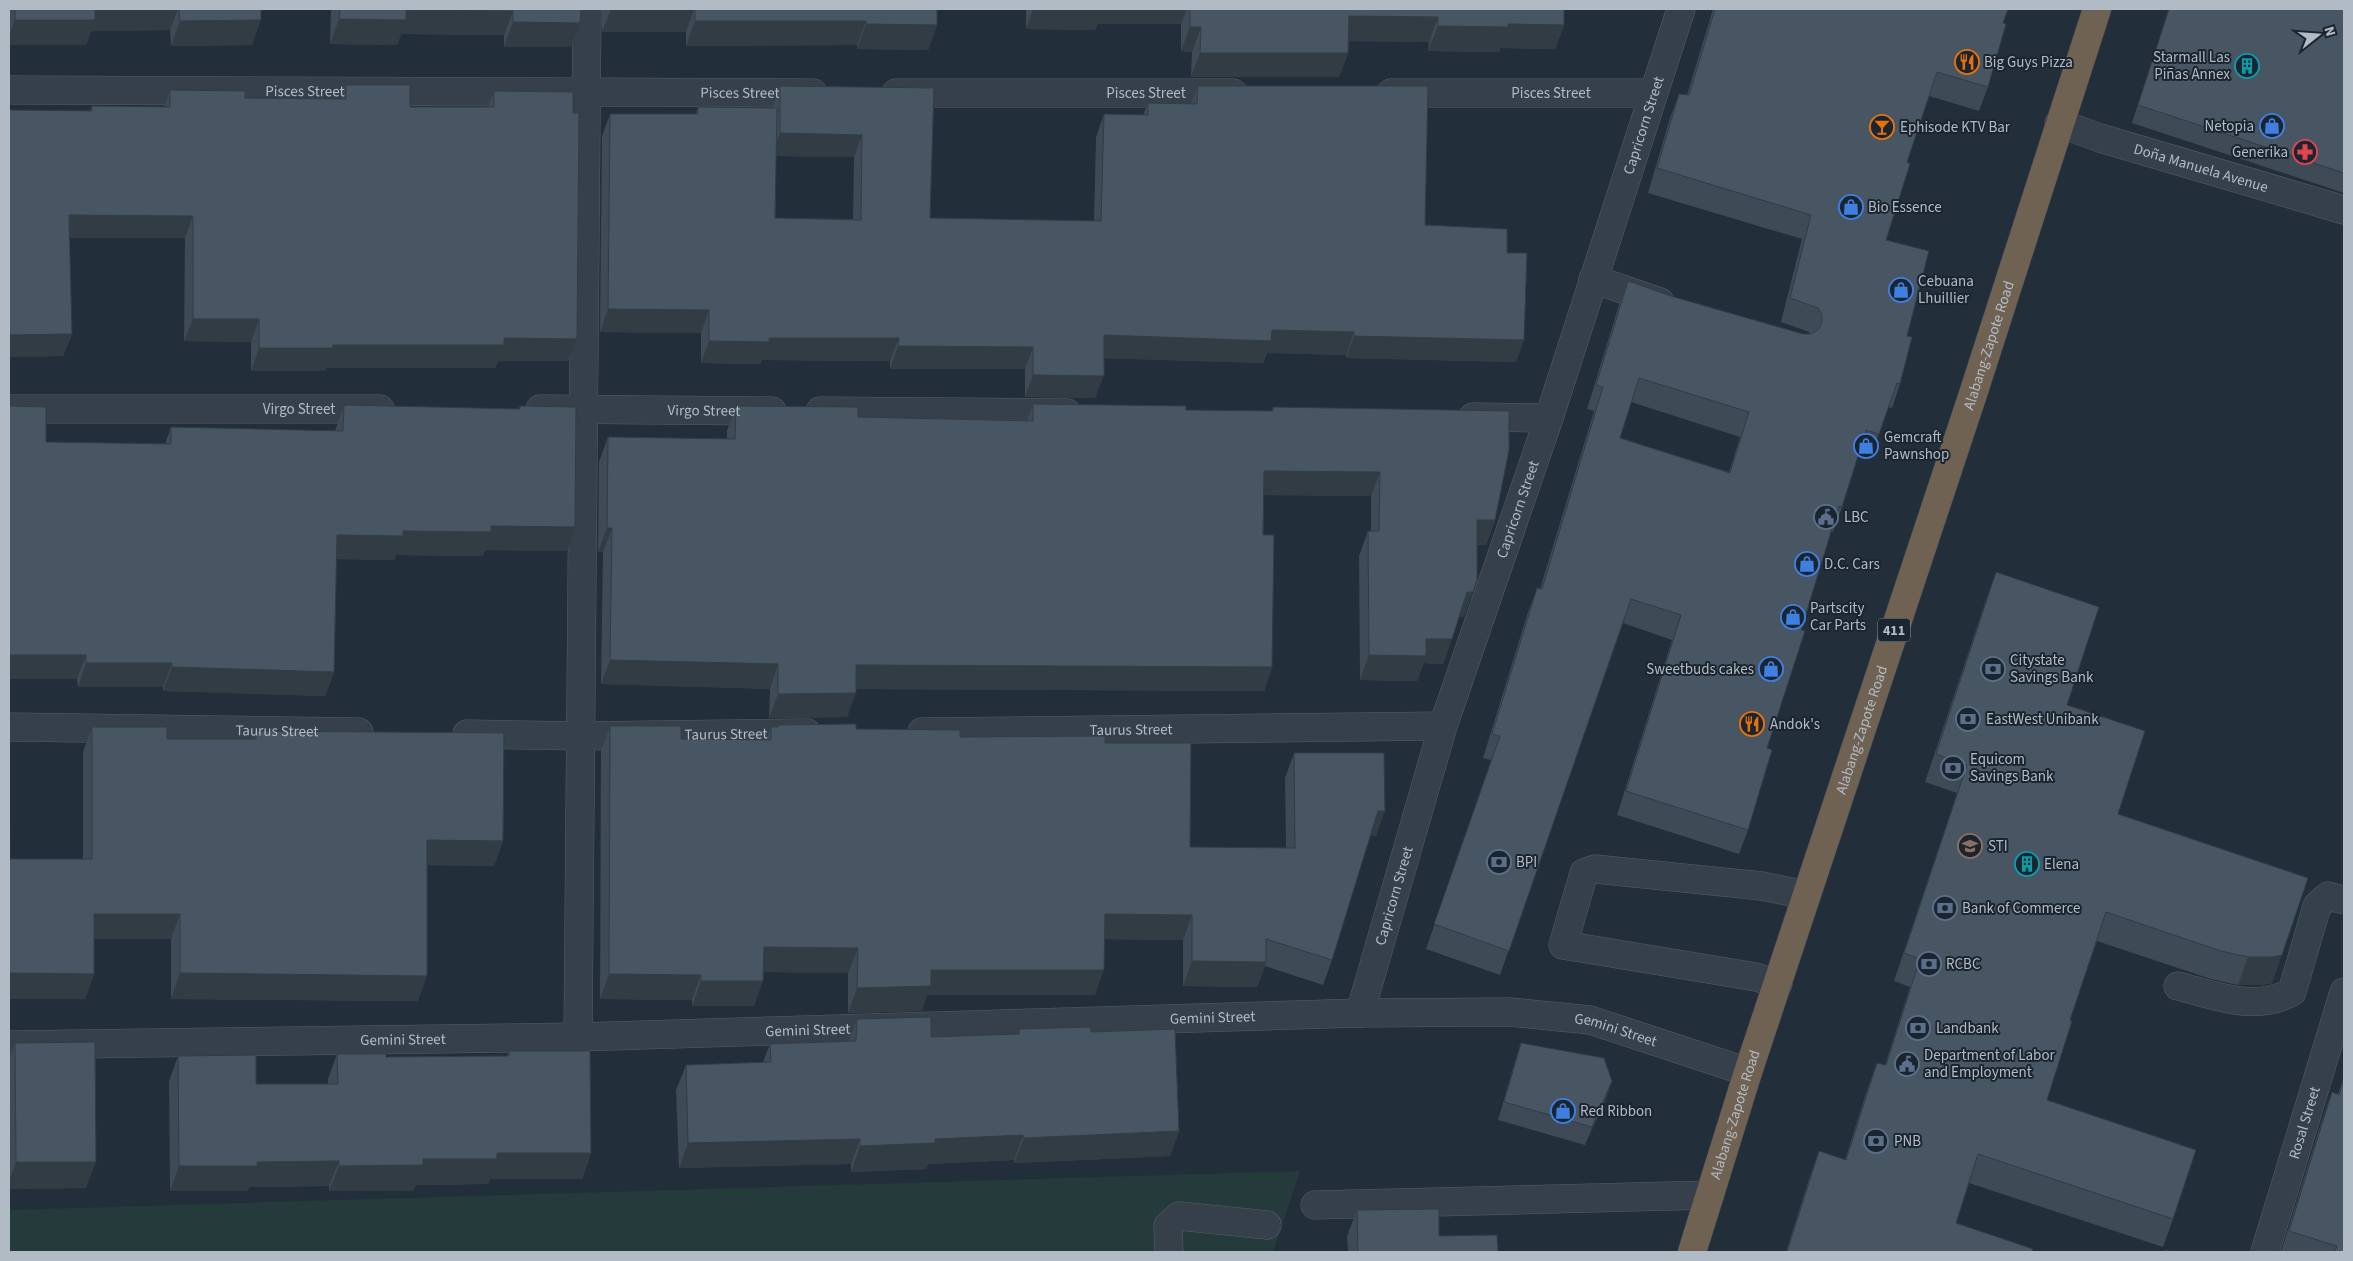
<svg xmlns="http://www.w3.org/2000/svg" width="2353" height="1261" font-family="'Source Sans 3',sans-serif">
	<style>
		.green { fill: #243a3b }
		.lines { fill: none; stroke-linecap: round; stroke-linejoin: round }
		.minor-casing { stroke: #545e68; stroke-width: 29 }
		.highway-casing { stroke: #414b55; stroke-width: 29 }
		.minor { stroke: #36404a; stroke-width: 28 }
		.highway { stroke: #706253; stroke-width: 28 }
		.wall { fill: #3e4a55; fill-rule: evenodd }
		.shaded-wall { fill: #323c45 }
		.building { fill: #485663; stroke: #323c45; fill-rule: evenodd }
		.labels { text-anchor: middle; stroke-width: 4; stroke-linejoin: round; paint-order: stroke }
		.shield { fill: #1b252f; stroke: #848e99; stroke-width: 1 }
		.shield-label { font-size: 14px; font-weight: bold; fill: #b1bbc6 }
		.poi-label { font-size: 15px; fill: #b1bbc6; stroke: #1b252f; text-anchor: start }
		.street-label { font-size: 15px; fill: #b1bbc6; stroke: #1b252f }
	</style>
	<rect width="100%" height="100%" fill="#222e3a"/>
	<!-- green -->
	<polygon class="green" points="1300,1171 1273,1252 9,1252 9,1210"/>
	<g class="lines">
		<defs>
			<g id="minor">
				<path id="s1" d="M 9,90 L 813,93"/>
				<path id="s2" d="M 896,93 L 1233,93"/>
				<path id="s3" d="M 1391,93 L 1652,93"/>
				<path id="s4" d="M 2059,123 L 2100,138 L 2344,210"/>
				<polyline points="1593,279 1660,302"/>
				<path id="s5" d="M 9,409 L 380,409"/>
				<path id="s6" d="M 540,409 L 772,411"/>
				<polyline points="820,411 1067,413"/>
				<polyline points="1473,417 1549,418"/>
				<path id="s7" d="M 9,727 L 359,732"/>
				<path id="s8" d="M 922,732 L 1443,726"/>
				<path id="s9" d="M 467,734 L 580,736 L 807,733"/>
				<polyline points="1778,984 1756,977 1563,945 1584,873 1595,869 1762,886 1806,895"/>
				<path d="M 2178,986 C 2217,996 2254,1012 2292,992 L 2317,906 L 2328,896 L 2344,900"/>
				<path id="s10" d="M 1360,1013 L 1443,726 L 1549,418 L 1681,9"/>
				<polyline points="578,1037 587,9"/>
				<path id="s11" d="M 9,1045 L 578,1037 L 1360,1013 L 1510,1012 L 1590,1020 L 1748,1072"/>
				<polyline points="1315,1205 1710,1195"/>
				<polyline points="1169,1252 1168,1226 1179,1216 1267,1225"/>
				<path id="s12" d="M 2265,1252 L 2344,992"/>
			</g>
			<g id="highway">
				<path id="s13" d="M 1692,1252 L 1748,1072 L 1973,394 L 2097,9"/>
			</g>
		</defs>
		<!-- minor casing -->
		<use href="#minor" class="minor-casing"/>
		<!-- highway casing -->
		<use href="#highway" class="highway-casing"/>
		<!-- minor -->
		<use href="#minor" class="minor"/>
		<!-- highway -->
		<use href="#highway" class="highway"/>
	</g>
	<!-- wall -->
	<g class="wall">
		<polygon points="9,9 261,9 252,45 171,46 170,30 91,31 86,45 9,45"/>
		<polygon points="331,9 581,9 580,23 571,47 504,47 504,35 401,34 397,45 330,44"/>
		<polygon points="601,9 937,9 937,25 928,50 857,49 857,45 686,46 686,32 602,32"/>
		<polygon points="1026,9 1564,9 1564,25 1555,49 1500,48 1499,52 1428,51 1429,42 1349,41 1348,53 1339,77 1191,77 1192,52 1181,51 1181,24 1097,24 1095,30 1026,29"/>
		<path d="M 1713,9 L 2008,9 L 2003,23 L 1988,87 L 1979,111 L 1929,96 L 1907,162 L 1886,240 L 1907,336 L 1900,384 L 1892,408 L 1888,407 L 1870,458 L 1859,454 L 1842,507 L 1833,532 L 1831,531 L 1767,748 L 1748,830 L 1739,854 L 1617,815 L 1672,640 L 1623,623 L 1500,975 L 1426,949 L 1491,760 L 1483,758 L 1528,612 L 1537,588 L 1540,589 L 1594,411 L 1587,409 L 1619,305 L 1628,281 L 1674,297 L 1803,334 L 1810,334 L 1809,332 L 1781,322 L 1802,239 L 1648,193 L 1670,118 L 1679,94 L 1687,95 ZM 1631,402 L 1740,437 L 1729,472 L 1620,438 Z"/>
		<polygon points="2169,9 2344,9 2344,193 2132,123"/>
		<polygon points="346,85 410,107 488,107 494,91 568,361 498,361 495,368 326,368 325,371 251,371 251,342 184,341 185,238 69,238 72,334 63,356 9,357 9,110 90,111 92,106 164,107 170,90 245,98 341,99"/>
		<path d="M 780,86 L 934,88 L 930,218 L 1094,221 L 1096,137 L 1104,114 L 1143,115 L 1148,103 L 1191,104 L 1198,86 L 1425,225 L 1507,253 L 1524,340 L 1516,362 L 1346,358 L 1346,355 L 1267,353 L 1263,363 L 1104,358 L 1095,398 L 1025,397 L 1025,369 L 890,369 L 890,361 L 762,360 L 760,364 L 701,363 L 701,333 L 600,332 L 602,136 L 610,114 L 696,114 L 698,107 L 772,108 ZM 776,156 L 854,157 L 853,219 L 775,218 Z"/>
		<polygon points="1033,404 1186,410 1272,411 1273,407 1495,520 1486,545 1477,545 1464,617 1459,616 1443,664 1424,663 1417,681 1360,680 1359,556 1368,531 1371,531 1371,496 1264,495 1263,535 1272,667 1264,691 856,689 847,717 769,718 770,689 601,684 603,552 598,552 599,462 608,437 727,439 727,431 736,406 858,417 1027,420"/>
		<polygon points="344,405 519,409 520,406 567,551 485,550 482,556 396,555 394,560 336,559 334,672 325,696 163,691 163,687 78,687 77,679 9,679 9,406 46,442 165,444 171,427 335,431"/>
		<polygon points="1996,572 2067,705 2118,814 2272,983 2262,985 2238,985 2211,979 2097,941 2070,1020 2047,1100 2173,1219 2163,1247 1969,1183 1956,1223 2032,1252 1786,1252 1809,1179 1819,1151 1845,1160 1867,1090 1877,1063 1885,1065 1910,987 1894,981 1957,793 1925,782 1986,600"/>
		<polygon points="778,725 856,729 960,737 1105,743 1190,847 1286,848 1285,778 1294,753 1376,836 1370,836 1332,960 1323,985 1265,966 1257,987 1183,986 1183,940 1105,939 1095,995 927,995 922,1011 848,1013 848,973 764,972 754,1006 692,1006 692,1000 600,999 601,751 610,726 681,739 766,740 771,727 777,727"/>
		<polygon points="92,727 167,739 253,739 256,731 503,841 494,866 427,865 418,1001 171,999 171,939 94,939 94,974 85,999 9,999 9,741 10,859 83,859 83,752"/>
		<polygon points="857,1019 931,1037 1017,1034 1019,1029 1091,1032 1179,1131 1170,1156 1014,1163 1014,1160 928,1164 926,1169 851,1172 851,1164 679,1168 676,1090 686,1065 763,1062 770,1044 849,1041"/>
		<polygon points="15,1043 86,1188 9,1189 9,1059"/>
		<polygon points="1521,1043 1612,1081 1606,1099 1585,1145 1498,1120 1515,1061"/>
		<polygon points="509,1051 591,1153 582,1179 490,1179 488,1184 416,1185 413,1191 329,1191 329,1186 249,1187 247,1191 170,1191 169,1081 178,1056 256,1084 328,1084 328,1079 337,1054 386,1057 507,1056"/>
		<polygon points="2344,1076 2344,1252 2281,1252 2322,1120 2332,1092 2338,1094"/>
		<polygon points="1357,1210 1439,1236 1498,1252 1348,1252 1347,1236"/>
	</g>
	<!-- shaded-wall -->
	<g class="shaded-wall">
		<polygon points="94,9 178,9 170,30 91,31 86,45 9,45 9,37 15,20"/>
		<polygon points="611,9 694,9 686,32 602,32"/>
		<polygon points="1033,9 1187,9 1181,24 1097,24 1095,30 1026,29"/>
		<polygon points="406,10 513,11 504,35 401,34 397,45 330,44 339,19"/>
		<polygon points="1349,16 1438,17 1429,42 1340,41"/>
		<polygon points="261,20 252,45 171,46 180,21"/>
		<polygon points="695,21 866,21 857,45 686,46"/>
		<polygon points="513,22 580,23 571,47 504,47"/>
		<polygon points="866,24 937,25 928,50 857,49"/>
		<polygon points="1508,24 1564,25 1555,49 1500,48 1499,52 1428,51 1438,26"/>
		<polygon points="1190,27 1201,27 1192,52 1181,51"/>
		<polygon points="1200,53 1348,53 1339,77 1191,77"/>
		<polygon points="780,133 862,135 854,157 771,156"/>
		<polygon points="69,215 193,216 185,238 60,238"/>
		<polygon points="608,309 709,310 701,333 600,332"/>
		<polygon points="193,319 259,319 251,342 184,341"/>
		<polygon points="1272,330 1354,332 1346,355 1267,353 1263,363 1096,358 1104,335"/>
		<polygon points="72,334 63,356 9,357 9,335"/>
		<polygon points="1354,336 1524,340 1516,362 1346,358"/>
		<polygon points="504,338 577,339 568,361 498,361 495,368 326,368 325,371 251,371 259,348"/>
		<polygon points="769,338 899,338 890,361 762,360 760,364 701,363 709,341"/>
		<polygon points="898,346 1033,347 1025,369 890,369"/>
		<polygon points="1033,375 1104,376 1095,398 1025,397"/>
		<polygon points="1264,471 1380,472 1371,496 1255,495"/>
		<polygon points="1477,520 1495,520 1486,545 1468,544"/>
		<polygon points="491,526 575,527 567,551 485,550 482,556 396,555 394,560 328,559 337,535"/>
		<polygon points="607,528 612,528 603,552 598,552"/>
		<polygon points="1467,592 1473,592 1464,617 1458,616"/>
		<polygon points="1426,639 1452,639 1443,664 1424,663 1417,681 1360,680 1369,655"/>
		<polygon points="9,655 86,655 77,679 9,679"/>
		<polygon points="610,660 778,664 770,689 601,684"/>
		<polygon points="86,663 172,663 163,687 78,687"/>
		<polygon points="856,665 1272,667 1264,691 847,689"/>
		<polygon points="172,667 334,672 325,696 163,691"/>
		<polygon points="856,693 847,717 769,718 778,694"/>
		<polygon points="1378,811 1385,811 1376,836 1369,836"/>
		<polygon points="427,840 503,841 494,866 418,865"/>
		<polygon points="94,914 180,914 171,939 85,939"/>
		<polygon points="1105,914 1192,915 1183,940 1096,939"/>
		<polygon points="764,947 858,948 848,973 755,972"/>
		<polygon points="2282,955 2272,983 2262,985 2238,985 2248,957"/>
		<polygon points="1192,961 1266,962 1257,987 1183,986"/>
		<polygon points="931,970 1104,970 1095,995 927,995 922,1011 848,1013 857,988"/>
		<polygon points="9,973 94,974 85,999 9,999"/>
		<polygon points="180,973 427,976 418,1001 171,999"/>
		<polygon points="609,974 701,975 692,1000 600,999"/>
		<polygon points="701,981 763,981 754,1006 692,1006"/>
		<polygon points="1612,1081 1606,1099 1585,1145 1592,1127"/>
		<polygon points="1179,1131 1170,1156 1014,1163 1024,1138"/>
		<polygon points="1023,1135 1014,1160 928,1164 926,1169 851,1172 860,1146 935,1139"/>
		<polygon points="860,1139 851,1164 679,1168 688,1143"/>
		<polygon points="497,1153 591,1153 582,1179 490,1179 488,1184 416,1185 413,1191 329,1191 339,1166"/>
		<polygon points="339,1161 329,1186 249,1187 247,1191 170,1191 179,1166 257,1162"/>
		<polygon points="16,1162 96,1162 86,1188 9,1189 9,1182"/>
	</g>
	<!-- building -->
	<g class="building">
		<rect x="15" y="9" width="80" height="11"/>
		<polygon points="179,9 261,9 261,20 180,21"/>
		<polygon points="340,9 581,9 580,23 513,22 513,11 406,10 406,20 339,19"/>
		<polygon points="695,9 937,9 937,25 866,24 866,21 695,21"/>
		<polygon points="1190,9 1564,9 1564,25 1508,24 1508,27 1438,26 1438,17 1349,16 1348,53 1200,53 1201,27 1190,27"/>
		<path d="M 1715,9 L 2008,9 L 2003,23 L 2006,24 L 1988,87 L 1937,72 L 1907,162 L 1910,164 L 1886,240 L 1929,251 L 1907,336 L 1912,337 L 1900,384 L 1897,383 L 1879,434 L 1866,430 L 1842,507 L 1839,506 L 1801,630 L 1805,631 L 1767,748 L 1772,750 L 1748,830 L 1626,791 L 1681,615 L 1631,599 L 1509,951 L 1434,924 L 1500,736 L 1492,734 L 1537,588 L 1542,589 L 1603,387 L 1596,385 L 1628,281 L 1674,297 L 1803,334 L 1811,334 L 1818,330 L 1822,323 L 1822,314 L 1818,308 L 1790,298 L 1811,215 L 1657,168 L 1679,94 L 1689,95 ZM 1639,378 L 1749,412 L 1730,473 L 1620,438 Z"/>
		<polygon points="2169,9 2344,9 2344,173 2138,105"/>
		<polygon points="346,85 410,85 410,107 494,107 494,91 573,92 573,113 579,113 577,339 504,338 504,345 333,345 333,348 259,348 259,319 193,319 193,216 69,215 72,334 9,335 9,110 92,111 92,106 170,107 170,90 245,91 245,98 346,99"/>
		<polygon points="780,86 934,88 930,218 1101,221 1104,114 1148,115 1148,103 1197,104 1198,86 1428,86 1425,225 1507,229 1507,253 1527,253 1524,340 1354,336 1354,332 1272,330 1271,341 1104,335 1104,376 1033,375 1033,347 898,346 899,338 769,338 769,342 709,341 709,310 608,309 610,114 698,114 698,107 777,108 775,218 861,220 862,135 780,133"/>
		<polygon points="1033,404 1186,406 1186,410 1273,411 1273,407 1509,411 1509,450 1495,520 1477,520 1477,580 1473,592 1467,592 1452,639 1426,639 1426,656 1369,655 1368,531 1379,531 1380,472 1264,471 1263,535 1274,535 1272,667 856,665 856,693 778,694 778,664 610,660 612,528 607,528 608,437 735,439 736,406 858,407 858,417 1033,421"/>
		<polygon points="344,405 520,409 520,406 576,407 575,527 491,526 491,532 403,531 403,536 337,535 334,672 172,667 172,663 86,663 86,655 9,655 9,406 46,407 46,442 171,444 171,427 343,431"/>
		<polygon points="1996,572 2099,607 2067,705 2145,731 2118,814 2308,878 2282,955 2272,957 2248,957 2221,951 2106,912 2070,1020 2072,1021 2047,1100 2196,1150 2173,1219 1978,1154 1956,1223 2033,1249 2032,1252 1787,1252 1819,1151 1846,1160 1877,1063 1886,1065 1920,959 1904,953 1967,765 1936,754"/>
		<polygon points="856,724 856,729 960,730 960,737 1105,736 1105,743 1191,743 1190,847 1295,848 1294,753 1384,753 1385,811 1378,811 1332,960 1266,939 1266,962 1192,961 1192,915 1105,914 1104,970 931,970 931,986 857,988 858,948 764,947 763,981 701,981 701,975 609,974 610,726 681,726 681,739 771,740 771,727 778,727 778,725"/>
		<polygon points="92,727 167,727 167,739 256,739 256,731 504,733 503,841 427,840 427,976 180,973 180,914 94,914 94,974 9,973 9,741 10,859 92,859"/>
		<polygon points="931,1017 931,1037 1019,1034 1019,1029 1091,1027 1091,1032 1175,1029 1179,1131 1024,1138 1023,1135 935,1139 935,1143 860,1146 860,1139 688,1143 686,1065 771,1062 770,1044 856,1041 857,1019"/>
		<polygon points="95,1042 96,1162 16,1162 15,1043"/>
		<polygon points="1521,1043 1604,1058 1612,1081 1592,1127 1504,1102"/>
		<polygon points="509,1051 590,1051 591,1153 497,1153 497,1159 423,1159 423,1165 339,1166 339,1161 257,1162 257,1166 179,1166 178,1056 256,1055 256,1084 338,1084 337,1054 386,1054 386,1057 509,1056"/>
		<polygon points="2344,1079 2344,1252 2335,1252 2337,1246 2289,1231 2332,1092 2339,1095"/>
		<polygon points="1439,1209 1439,1236 1497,1235 1498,1252 1358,1252 1357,1210"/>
		<polygon points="2165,1250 2173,1252 2165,1252"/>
	</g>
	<!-- icons -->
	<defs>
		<symbol id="restaurant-ring" viewBox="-11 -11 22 22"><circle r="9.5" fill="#1b252f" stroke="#e8710a" stroke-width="1.5"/><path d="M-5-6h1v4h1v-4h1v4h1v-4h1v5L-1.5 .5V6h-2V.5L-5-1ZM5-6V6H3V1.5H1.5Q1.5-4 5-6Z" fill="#e8710a"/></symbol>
		<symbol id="building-ring" viewBox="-11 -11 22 22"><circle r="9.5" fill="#1b252f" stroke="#0f9aa8" stroke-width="1.5"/><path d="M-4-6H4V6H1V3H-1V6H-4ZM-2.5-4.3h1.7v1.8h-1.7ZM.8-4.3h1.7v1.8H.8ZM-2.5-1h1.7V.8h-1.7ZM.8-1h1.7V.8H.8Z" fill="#0f9aa8"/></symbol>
		<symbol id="shop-ring" viewBox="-11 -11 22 22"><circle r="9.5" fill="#1b252f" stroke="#3f7fe0" stroke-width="1.5"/><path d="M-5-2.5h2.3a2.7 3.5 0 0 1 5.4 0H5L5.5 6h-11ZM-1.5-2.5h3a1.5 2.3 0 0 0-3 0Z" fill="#3f7fe0"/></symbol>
		<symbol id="bar-ring" viewBox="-11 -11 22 22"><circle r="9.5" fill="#1b252f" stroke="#e8710a" stroke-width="1.5"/><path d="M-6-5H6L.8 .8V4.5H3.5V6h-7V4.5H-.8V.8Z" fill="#e8710a"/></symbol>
		<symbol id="pharmacy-ring" viewBox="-11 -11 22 22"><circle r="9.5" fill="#1b252f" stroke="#e0444e" stroke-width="1.5"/><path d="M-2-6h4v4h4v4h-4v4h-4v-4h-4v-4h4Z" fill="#e0444e"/></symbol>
		<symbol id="civic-ring" viewBox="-11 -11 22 22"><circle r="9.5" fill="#1b252f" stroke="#5c6f8a" stroke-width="1.5"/><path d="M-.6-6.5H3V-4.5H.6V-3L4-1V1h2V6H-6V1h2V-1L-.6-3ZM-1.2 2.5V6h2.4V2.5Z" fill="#5c6f8a"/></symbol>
		<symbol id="bank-ring" viewBox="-11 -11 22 22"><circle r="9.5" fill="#1b252f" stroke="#5c6f8a" stroke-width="1.5"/><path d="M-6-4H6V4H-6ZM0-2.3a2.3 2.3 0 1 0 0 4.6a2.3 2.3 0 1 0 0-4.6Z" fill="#5c6f8a"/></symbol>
		<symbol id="university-ring" viewBox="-11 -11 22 22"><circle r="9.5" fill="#1b252f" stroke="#8d6e63" stroke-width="1.5"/><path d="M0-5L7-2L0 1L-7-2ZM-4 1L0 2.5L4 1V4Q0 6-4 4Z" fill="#8d6e63"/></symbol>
	</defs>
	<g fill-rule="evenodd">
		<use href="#restaurant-ring" x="1953" y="48" width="28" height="28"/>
		<use href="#building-ring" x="2233" y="52" width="28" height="28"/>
		<use href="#shop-ring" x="2258" y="112" width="28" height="28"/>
		<use href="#bar-ring" x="1868" y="113" width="28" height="28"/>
		<use href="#pharmacy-ring" x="2291" y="138" width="28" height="28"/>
		<use href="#shop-ring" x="1837" y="193" width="28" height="28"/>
		<use href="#shop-ring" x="1887" y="276" width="28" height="28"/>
		<use href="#shop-ring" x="1852" y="432" width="28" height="28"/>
		<use href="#civic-ring" x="1812" y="503" width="28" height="28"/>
		<use href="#shop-ring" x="1793" y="550" width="28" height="28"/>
		<use href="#shop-ring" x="1779" y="603" width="28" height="28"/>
		<use href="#shop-ring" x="1757" y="655" width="28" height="28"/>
		<use href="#bank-ring" x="1979" y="655" width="28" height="28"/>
		<use href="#bank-ring" x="1954" y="705" width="28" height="28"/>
		<use href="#restaurant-ring" x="1738" y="710" width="28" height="28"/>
		<use href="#bank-ring" x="1939" y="754" width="28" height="28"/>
		<use href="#university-ring" x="1956" y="832" width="28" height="28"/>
		<use href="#bank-ring" x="1485" y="848" width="28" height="28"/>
		<use href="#building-ring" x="2013" y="850" width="28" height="28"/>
		<use href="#bank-ring" x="1931" y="894" width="28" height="28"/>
		<use href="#bank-ring" x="1915" y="950" width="28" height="28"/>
		<use href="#bank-ring" x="1904" y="1014" width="28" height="28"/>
		<use href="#civic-ring" x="1893" y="1050" width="28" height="28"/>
		<use href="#shop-ring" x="1549" y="1097" width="28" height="28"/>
		<use href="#bank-ring" x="1862" y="1127" width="28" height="28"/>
	</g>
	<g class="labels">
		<!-- shield labels -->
		<rect class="shield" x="1878" y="618.5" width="32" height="23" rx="4"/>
		<g class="shield-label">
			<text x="1894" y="635">411</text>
		</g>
		<!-- poi labels -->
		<g class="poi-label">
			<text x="2230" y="62" text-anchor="end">Starmall Las<tspan x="2230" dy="17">Piñas Annex</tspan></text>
			<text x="1984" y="67">Big Guys Pizza</text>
			<text x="2254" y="131" text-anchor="end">Netopia</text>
			<text x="1900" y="132">Ephisode KTV Bar</text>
			<text x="2288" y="157" text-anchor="end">Generika</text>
			<text x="1868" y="212">Bio Essence</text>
			<text x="1918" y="286">Cebuana<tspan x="1918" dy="17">Lhuillier</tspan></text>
			<text x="1884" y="442">Gemcraft<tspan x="1884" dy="17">Pawnshop</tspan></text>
			<text x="1844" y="522">LBC</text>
			<text x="1824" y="569">D.C. Cars</text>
			<text x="1810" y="613">Partscity<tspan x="1810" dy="17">Car Parts</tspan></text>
			<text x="2010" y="665">Citystate<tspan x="2010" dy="17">Savings Bank</tspan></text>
			<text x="1754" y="674" text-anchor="end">Sweetbuds cakes</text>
			<text x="1986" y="724">EastWest Unibank</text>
			<text x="1770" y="729">Andok's</text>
			<text x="1970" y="764">Equicom<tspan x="1970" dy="17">Savings Bank</tspan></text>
			<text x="1988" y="851">STI</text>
			<text x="1516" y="867">BPI</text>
			<text x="2044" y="869">Elena</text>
			<text x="1962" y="913">Bank of Commerce</text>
			<text x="1946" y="969">RCBC</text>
			<text x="1936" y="1033">Landbank</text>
			<text x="1924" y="1060">Department of Labor<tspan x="1924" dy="17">and Employment</tspan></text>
			<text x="1580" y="1116">Red Ribbon</text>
			<text x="1894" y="1146">PNB</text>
		</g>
		<!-- street labels -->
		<g class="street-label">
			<text dy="5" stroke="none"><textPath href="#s1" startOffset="296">Pisces Street</textPath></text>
			<text dy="5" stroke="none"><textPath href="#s1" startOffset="731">Pisces Street</textPath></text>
			<text dy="5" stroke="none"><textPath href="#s2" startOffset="250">Pisces Street</textPath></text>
			<text dy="5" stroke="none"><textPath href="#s3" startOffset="160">Pisces Street</textPath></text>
			<text dy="5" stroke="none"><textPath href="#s10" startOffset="932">Capricorn Street</textPath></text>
			<text dy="5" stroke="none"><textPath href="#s4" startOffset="149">Doña Manuela Avenue</textPath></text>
			<text dy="5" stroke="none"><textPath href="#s13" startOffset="954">Alabang-Zapote Road</textPath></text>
			<text dy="5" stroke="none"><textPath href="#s5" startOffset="290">Virgo Street</textPath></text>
			<text dy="5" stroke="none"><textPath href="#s6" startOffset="164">Virgo Street</textPath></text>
			<text dy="5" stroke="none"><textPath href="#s10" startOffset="528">Capricorn Street</textPath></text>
			<text dy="5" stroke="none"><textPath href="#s8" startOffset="209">Taurus Street</textPath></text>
			<text dy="5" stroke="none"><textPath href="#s13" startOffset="549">Alabang-Zapote Road</textPath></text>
			<text dy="5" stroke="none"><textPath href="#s7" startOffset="268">Taurus Street</textPath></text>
			<text dy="5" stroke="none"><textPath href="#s9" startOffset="259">Taurus Street</textPath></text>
			<text dy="5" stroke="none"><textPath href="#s10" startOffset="122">Capricorn Street</textPath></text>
			<text dy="5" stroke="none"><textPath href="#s11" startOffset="1204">Gemini Street</textPath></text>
			<text dy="5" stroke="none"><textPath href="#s11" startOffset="799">Gemini Street</textPath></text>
			<text dy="5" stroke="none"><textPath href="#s11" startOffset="1609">Gemini Street</textPath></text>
			<text dy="5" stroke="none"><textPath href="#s11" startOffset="394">Gemini Street</textPath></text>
			<text dy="5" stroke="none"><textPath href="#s13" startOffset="144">Alabang-Zapote Road</textPath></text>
			<text dy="5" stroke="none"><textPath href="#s12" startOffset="135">Rosal Street</textPath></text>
		</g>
	</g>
	<!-- border -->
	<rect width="2353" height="1261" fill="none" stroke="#b1bbc6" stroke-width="20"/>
	<!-- north arrow -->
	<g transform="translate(2318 35) rotate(73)" stroke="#1b252f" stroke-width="4" paint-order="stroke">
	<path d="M0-4L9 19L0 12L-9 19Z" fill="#b1bbc6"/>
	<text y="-8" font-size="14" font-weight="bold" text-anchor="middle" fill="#b1bbc6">N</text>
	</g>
</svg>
